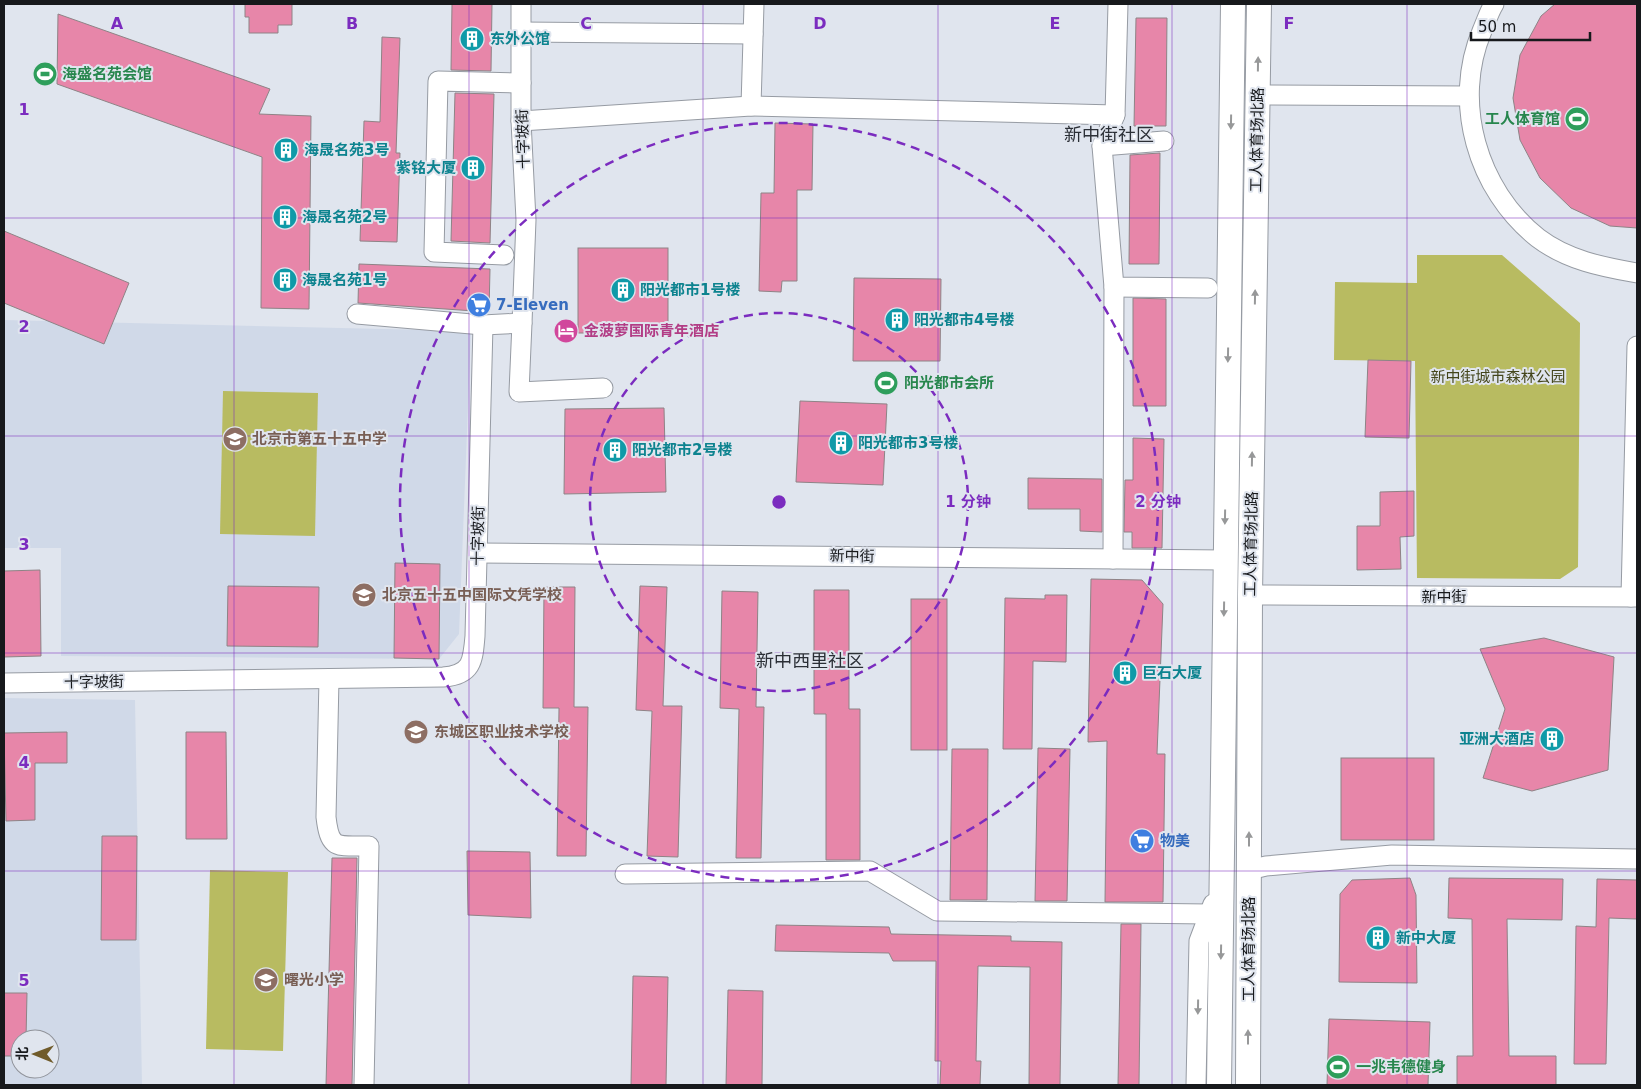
<svg xmlns="http://www.w3.org/2000/svg" width="1641" height="1089" font-family="'DejaVu Sans','Noto Sans SC',sans-serif">
	<style>
		.built { fill: #d0d9e8; fill-rule: evenodd }
		.green { fill: #b8bb61 }
		.building { fill: #e786a9; stroke: #8e8386 }
		.lines { fill: none; stroke-linecap: round; stroke-linejoin: round }
		.minor-casing { stroke: #969ba3; stroke-width: 21 }
		.major-casing { stroke: #969ba3; stroke-width: 26 }
		.minor { stroke: #fff; stroke-width: 19 }
		.major { stroke: #fff; stroke-width: 24 }
		.oneway { fill: #979899 }
		.grid { fill: none; stroke: #7b2cbf; stroke-width: 1; stroke-opacity: 0.55 }
		.ring { fill: none; stroke: #7b2cbf; stroke-width: 2.5; stroke-dasharray: 9 6 }
		.labels { text-anchor: middle; stroke-width: 4; stroke-linejoin: round; paint-order: stroke }
		.culture-label { font-size: 15px; font-weight: bold; fill: #0d838f; stroke: #e0e5ee; text-anchor: start }
		.leisure-label { font-size: 15px; font-weight: bold; fill: #27864d; stroke: #e0e5ee; text-anchor: start }
		.street-label { font-size: 15px; fill: #17191c; stroke: #e0e5ee }
		.shop-label { font-size: 15px; font-weight: bold; fill: #366cbe; stroke: #e0e5ee; text-anchor: start }
		.hotel-label { font-size: 15px; font-weight: bold; fill: #b23c85; stroke: #e0e5ee; text-anchor: start }
		.park-label { font-size: 15px; fill: #44461c; stroke: #e0e5ee }
		.education-label { font-size: 15px; font-weight: bold; fill: #785e54; stroke: #e0e5ee; text-anchor: start }
		.quarter-label { font-size: 18px; fill: #2b2f36; stroke: #e0e5ee }
		.grid-label { font-size: 16px; text-anchor: middle; font-weight: bold; fill: #7b2cbf; stroke: #e0e5ee; stroke-width: 4; stroke-linejoin: round; paint-order: stroke }
		.centre { fill: #7b2cbf; stroke: #e0e5ee; stroke-width: 2.5 }
		.ring-label { font-size: 15px; text-anchor: middle; font-weight: bold; fill: #7b2cbf; stroke: #e0e5ee; stroke-width: 4; stroke-linejoin: round; paint-order: stroke }
	</style>
	<rect width="100%" height="100%" fill="#e0e5ee"/>
	<!-- built -->
	<g class="built">
		<polygon points="4,320 471,331 459,634 439,659 61,656 61,548 4,548"/>
		<path d="M 4,698 L 135,700 L 142,1085 L 4,1085 ZM 20,1039 L 50,1039 L 50,1069 L 20,1069 Z"/>
	</g>
	<!-- green -->
	<g class="green">
		<polygon points="1417,255 1502,255 1580,323 1578,567 1560,579 1417,578 1415,361 1334,360 1335,282 1417,283"/>
		<polygon points="223,391 318,393 315,536 220,534"/>
		<polygon points="210,870 288,872 283,1051 206,1049"/>
	</g>
	<!-- building -->
	<g class="building">
		<polygon points="245,4 292,4 292,25 278,25 278,33 249,33 249,17 245,17"/>
		<polygon points="452,4 492,4 491,71 451,70"/>
		<polygon points="1555,4 1637,4 1637,228 1610,226 1571,208 1540,178 1520,140 1513,98 1520,55 1541,16"/>
		<polygon points="58,14 270,89 259,114 311,116 309,309 261,308 262,157 57,84"/>
		<polygon points="1136,18 1167,18 1166,126 1134,126"/>
		<polygon points="382,37 400,38 396,153 400,153 397,242 360,241 364,121 380,122"/>
		<polygon points="455,93 494,94 490,243 451,241"/>
		<polygon points="775,123 813,124 812,190 797,190 797,281 782,281 781,292 759,291 761,193 774,193"/>
		<polygon points="1160,153 1159,264 1129,264 1130,155"/>
		<polygon points="4,231 129,283 104,344 4,303"/>
		<rect x="578" y="248" width="90" height="85"/>
		<polygon points="359,264 490,269 489,312 358,303"/>
		<polygon points="854,278 941,279 940,361 853,361"/>
		<polygon points="1133,298 1166,299 1166,406 1133,406"/>
		<polygon points="1368,360 1411,361 1409,438 1365,437"/>
		<polygon points="800,401 887,404 883,485 796,482"/>
		<polygon points="664,408 666,492 564,494 565,409"/>
		<polygon points="1133,438 1164,439 1162,548 1132,548 1132,532 1124,532 1125,480 1133,480"/>
		<polygon points="1028,478 1102,479 1102,532 1080,531 1080,509 1028,509"/>
		<polygon points="1414,491 1414,536 1400,537 1401,569 1357,570 1357,526 1380,526 1380,492"/>
		<polygon points="395,563 440,564 439,659 394,658"/>
		<polygon points="40,570 41,656 4,657 4,571"/>
		<polygon points="1091,579 1142,580 1163,604 1157,754 1165,754 1163,902 1105,902 1107,741 1088,742"/>
		<polygon points="228,586 319,587 318,647 227,646"/>
		<polygon points="640,586 667,587 663,706 682,706 678,857 647,856 652,711 636,710"/>
		<polygon points="544,587 575,587 574,707 588,707 586,856 557,856 559,708 543,708"/>
		<polygon points="814,590 849,590 849,709 860,709 860,860 826,860 826,714 814,714"/>
		<polygon points="722,591 758,592 756,707 764,707 761,858 736,858 739,709 720,708"/>
		<polygon points="1045,595 1067,595 1066,662 1033,661 1032,749 1003,749 1005,598 1045,599"/>
		<rect x="911" y="599" width="36" height="151"/>
		<polygon points="1544,638 1614,657 1608,770 1532,791 1483,778 1505,709 1480,649"/>
		<polygon points="67,732 67,763 35,763 35,820 6,821 4,733"/>
		<polygon points="186,732 226,732 227,839 186,839"/>
		<polygon points="1038,748 1070,749 1067,901 1035,901"/>
		<polygon points="952,749 988,749 987,900 950,900"/>
		<rect x="1341" y="758" width="93" height="82"/>
		<polygon points="102,836 137,836 136,940 101,940"/>
		<polygon points="467,851 530,852 531,918 468,915"/>
		<polygon points="332,858 357,858 352,1085 326,1085"/>
		<polygon points="1410,878 1416,895 1417,983 1339,982 1340,894 1352,880"/>
		<polygon points="1449,878 1563,879 1562,920 1507,919 1509,1056 1556,1056 1556,1085 1457,1085 1457,1056 1473,1056 1472,919 1448,918"/>
		<polygon points="1597,879 1637,880 1637,919 1609,918 1606,1064 1574,1064 1576,926 1596,927"/>
		<polygon points="1121,924 1141,924 1139,1085 1118,1085"/>
		<polygon points="776,925 889,927 891,934 1011,936 1011,941 1062,942 1060,1085 1029,1085 1030,967 978,966 976,1061 981,1061 980,1085 940,1085 941,1061 935,1061 936,961 893,961 889,953 775,951"/>
		<polygon points="633,976 668,977 666,1085 631,1085"/>
		<polygon points="728,990 763,991 762,1085 726,1085"/>
		<polygon points="4,993 27,993 26,1039 20,1039 20,1056 4,1056"/>
		<polygon points="1329,1019 1430,1022 1428,1085 1327,1085"/>
	</g>
	<g class="lines">
		<defs>
			<g id="minor">
				<polyline points="754,4 751,106 1115,115"/>
				<polyline points="1118,4 1115,115 1102,146 1114,287 1208,288"/>
				<path d="M 1494,4 C 1489,12 1486,22 1482,31 C 1452,102 1477,190 1538,238 C 1567,260 1602,267 1637,273"/>
				<polyline points="521,32 753,34"/>
				<polyline points="1258,95 1468,96"/>
				<polyline points="521,121 751,106"/>
				<polyline points="1102,146 1164,141"/>
				<polyline points="504,255 434,252 438,81 521,83"/>
				<polyline points="357,314 483,325 522,323 526,220 521,121 521,4"/>
				<polyline points="522,323 519,392 603,388"/>
				<polyline points="478,553 1225,560"/>
				<polyline points="1113,559 1114,287"/>
				<polyline points="1250,595 1637,597"/>
				<polyline points="1631,597 1637,346"/>
				<path d="M 329,679 L 326,817 C 330,852 338,845 369,846 L 364,1085"/>
				<path d="M 4,683 L 443,677 C 472,675 473,661 475,636 L 483,325"/>
				<polyline points="1249,870 1266,866 1392,855 1637,859"/>
				<polyline points="625,874 870,871 937,911 1209,914"/>
				<polyline points="1196,1085 1199,941 1213,904"/>
			</g>
			<g id="major">
				<polyline points="1219,1085 1233,4"/>
				<polyline points="1248,1085 1250,595 1259,4"/>
			</g>
		</defs>
		<!-- minor casing -->
		<use href="#minor" class="minor-casing"/>
		<!-- major casing -->
		<use href="#major" class="major-casing"/>
		<!-- minor -->
		<use href="#minor" class="minor"/>
		<!-- major -->
		<use href="#major" class="major"/>
	</g>
	<!-- one-way arrows -->
	<defs><path id="oneway-solid" d="M-6-.8H1V-3.2L6.5 0L1 3.2V.8H-6Z" transform="scale(1.25)"/></defs>
	<g class="oneway">
		<use href="#oneway-solid" transform="translate(1258 64) rotate(-89)"/>
		<use href="#oneway-solid" transform="translate(1231 122) rotate(91)"/>
		<use href="#oneway-solid" transform="translate(1255 297) rotate(-89)"/>
		<use href="#oneway-solid" transform="translate(1228 355) rotate(91)"/>
		<use href="#oneway-solid" transform="translate(1252 459) rotate(-89)"/>
		<use href="#oneway-solid" transform="translate(1225 517) rotate(91)"/>
		<use href="#oneway-solid" transform="translate(1224 609) rotate(91)"/>
		<use href="#oneway-solid" transform="translate(1249 839) rotate(-90)"/>
		<use href="#oneway-solid" transform="translate(1221 952) rotate(91)"/>
		<use href="#oneway-solid" transform="translate(1198 1007) rotate(91)"/>
		<use href="#oneway-solid" transform="translate(1248 1037) rotate(-90)"/>
	</g>
	<!-- grid -->
	<path class="grid" d="M 234,4 L 234,1085M 469,4 L 469,1085M 703,4 L 703,1085M 938,4 L 938,1085M 1172,4 L 1172,1085M 1407,4 L 1407,1085M 4,218 L 1637,218M 4,436 L 1637,436M 4,653 L 1637,653M 4,871 L 1637,871"/>
	<!-- distance rings -->
	<g class="ring">
		<circle cx="779" cy="502" r="189"/>
		<circle cx="779" cy="502" r="379"/>
	</g>
	<!-- icons -->
	<defs>
		<symbol id="building-disc" viewBox="-11 -11 22 22"><circle r="9.5" fill="#0f9aa8" stroke="#e0e5ee"/><path d="M-4-6H4V6H1V3H-1V6H-4ZM-2.5-4.3h1.7v1.8h-1.7ZM.8-4.3h1.7v1.8H.8ZM-2.5-1h1.7V.8h-1.7ZM.8-1h1.7V.8H.8Z" fill="#fff"/></symbol>
		<symbol id="stadium-disc" viewBox="-11 -11 22 22"><circle r="9.5" fill="#2e9e5b" stroke="#e0e5ee"/><path d="M0-5a6.5 5 0 1 0 0 10a6.5 5 0 1 0 0-10ZM-3.5-1.8h7v3.6h-7Z" fill="#fff"/></symbol>
		<symbol id="supermarket-disc" viewBox="-11 -11 22 22"><circle r="9.5" fill="#3f7fe0" stroke="#e0e5ee"/><path d="M-6-5.5h2.5l.6 2H6L4.5 2H-2.5L-4.4-4H-6ZM-1.5 3.2a1.3 1.3 0 1 0 .1 0ZM3 3.2a1.3 1.3 0 1 0 .1 0Z" fill="#fff"/></symbol>
		<symbol id="hotel-disc" viewBox="-11 -11 22 22"><circle r="9.5" fill="#d1479c" stroke="#e0e5ee"/><path d="M-6-4.5h1.5V1H6V5H4.5V3h-9V5H-6ZM-4 0a1.8 1.8 0 1 1 3.6 0ZM.5 0V-2.5h3Q6-2.5 6 0Z" fill="#fff"/></symbol>
		<symbol id="school-disc" viewBox="-11 -11 22 22"><circle r="9.5" fill="#8d6e63" stroke="#e0e5ee"/><path d="M0-5L7-2L0 1L-7-2ZM-4 1L0 2.5L4 1V4Q0 6-4 4Z" fill="#fff"/></symbol>
	</defs>
	<g fill-rule="evenodd">
		<use href="#building-disc" x="458" y="25" width="28" height="28"/>
		<use href="#stadium-disc" x="31" y="60" width="28" height="28"/>
		<use href="#stadium-disc" x="1563" y="105" width="28" height="28"/>
		<use href="#building-disc" x="272" y="136" width="28" height="28"/>
		<use href="#building-disc" x="459" y="154" width="28" height="28"/>
		<use href="#building-disc" x="271" y="203" width="28" height="28"/>
		<use href="#building-disc" x="271" y="266" width="28" height="28"/>
		<use href="#building-disc" x="609" y="276" width="28" height="28"/>
		<use href="#supermarket-disc" x="465" y="291" width="28" height="28"/>
		<use href="#building-disc" x="883" y="306" width="28" height="28"/>
		<use href="#hotel-disc" x="552" y="317" width="28" height="28"/>
		<use href="#stadium-disc" x="872" y="369" width="28" height="28"/>
		<use href="#school-disc" x="221" y="425" width="28" height="28"/>
		<use href="#building-disc" x="827" y="429" width="28" height="28"/>
		<use href="#building-disc" x="601" y="436" width="28" height="28"/>
		<use href="#school-disc" x="350" y="581" width="28" height="28"/>
		<use href="#building-disc" x="1111" y="659" width="28" height="28"/>
		<use href="#school-disc" x="402" y="718" width="28" height="28"/>
		<use href="#building-disc" x="1538" y="725" width="28" height="28"/>
		<use href="#supermarket-disc" x="1128" y="827" width="28" height="28"/>
		<use href="#building-disc" x="1364" y="924" width="28" height="28"/>
		<use href="#school-disc" x="252" y="966" width="28" height="28"/>
		<use href="#stadium-disc" x="1324" y="1053" width="28" height="28"/>
	</g>
	<g class="labels">
		<!-- culture labels -->
		<g class="culture-label">
			<text x="490" y="44">东外公馆</text>
			<text x="304" y="155">海晟名苑3号</text>
			<text x="456" y="173" text-anchor="end">紫铭大厦</text>
			<text x="302" y="222">海晟名苑2号</text>
			<text x="302" y="285">海晟名苑1号</text>
			<text x="640" y="295">阳光都市1号楼</text>
			<text x="914" y="325">阳光都市4号楼</text>
			<text x="858" y="448">阳光都市3号楼</text>
			<text x="632" y="455">阳光都市2号楼</text>
			<text x="1142" y="678">巨石大厦</text>
			<text x="1534" y="744" text-anchor="end">亚洲大酒店</text>
			<text x="1396" y="943">新中大厦</text>
		</g>
		<!-- leisure labels -->
		<g class="leisure-label">
			<text x="62" y="79">海盛名苑会馆</text>
			<text x="1560" y="124" text-anchor="end">工人体育馆</text>
			<text x="904" y="388">阳光都市会所</text>
			<text x="1356" y="1072">一兆韦德健身</text>
		</g>
		<!-- street labels -->
		<g class="street-label">
			<text transform="translate(523 139) rotate(-92)" y="5">十字坡街</text>
			<text transform="translate(1257 140) rotate(-89)" y="5">工人体育场北路</text>
			<text transform="translate(478 536) rotate(-89)" y="5">十字坡街</text>
			<text transform="translate(1251 544) rotate(-89)" y="5">工人体育场北路</text>
			<text transform="translate(852 556) rotate(1)" y="5">新中街</text>
			<text x="1444" y="602">新中街</text>
			<text transform="translate(94 682) rotate(-1)" y="5">十字坡街</text>
			<text transform="translate(1249 949) rotate(-90)" y="5">工人体育场北路</text>
		</g>
		<!-- shop labels -->
		<g class="shop-label">
			<text x="496" y="310">7-Eleven</text>
			<text x="1160" y="846">物美</text>
		</g>
		<!-- hotel labels -->
		<g class="hotel-label">
			<text x="584" y="336">金菠萝国际青年酒店</text>
		</g>
		<!-- park labels -->
		<g class="park-label">
			<text x="1498" y="382">新中街城市森林公园</text>
		</g>
		<!-- education labels -->
		<g class="education-label">
			<text x="252" y="444">北京市第五十五中学</text>
			<text x="382" y="600">北京五十五中国际文凭学校</text>
			<text x="434" y="737">东城区职业技术学校</text>
			<text x="284" y="985">曙光小学</text>
		</g>
		<!-- quarter labels -->
		<g class="quarter-label">
			<text x="1109" y="141">新中街社区</text>
			<text x="810" y="667">新中西里社区</text>
		</g>
	</g>
	<g class="grid-label">
		<text x="117" y="29">A</text>
		<text x="352" y="29">B</text>
		<text x="586" y="29">C</text>
		<text x="820" y="29">D</text>
		<text x="1055" y="29">E</text>
		<text x="1289" y="29">F</text>
		<text x="24" y="115">1</text>
		<text x="24" y="332">2</text>
		<text x="24" y="550">3</text>
		<text x="24" y="768">4</text>
		<text x="24" y="986">5</text>
	</g>
	<circle cx="779" cy="502" r="8" class="centre"/>
	<g class="ring-label">
		<text x="968" y="507">1 分钟</text>
		<text x="1158" y="507">2 分钟</text>
	</g>
	<!-- border -->
	<rect width="1641" height="1089" fill="none" stroke="#17191c" stroke-width="10"/>
	<!-- north arrow -->
	<g transform="translate(35 1054) rotate(271)"><circle r="24" fill="#e0e5ee" stroke="#90939a"/>
	<path d="M0-4L9 19L0 12L-9 19Z" fill="#705b2a"/>
	<text y="-8" font-size="14" font-weight="bold" text-anchor="middle" fill="#17191c">北</text>
	</g>
	<!-- scale -->
	<path d="M1471 32v8h119v-8" fill="none" stroke="#17191c" stroke-width="2.5"/>
	<text x="1478" y="32" font-size="15" fill="#17191c" stroke="#e0e5ee" stroke-width="4" paint-order="stroke">50 m</text>
</svg>
